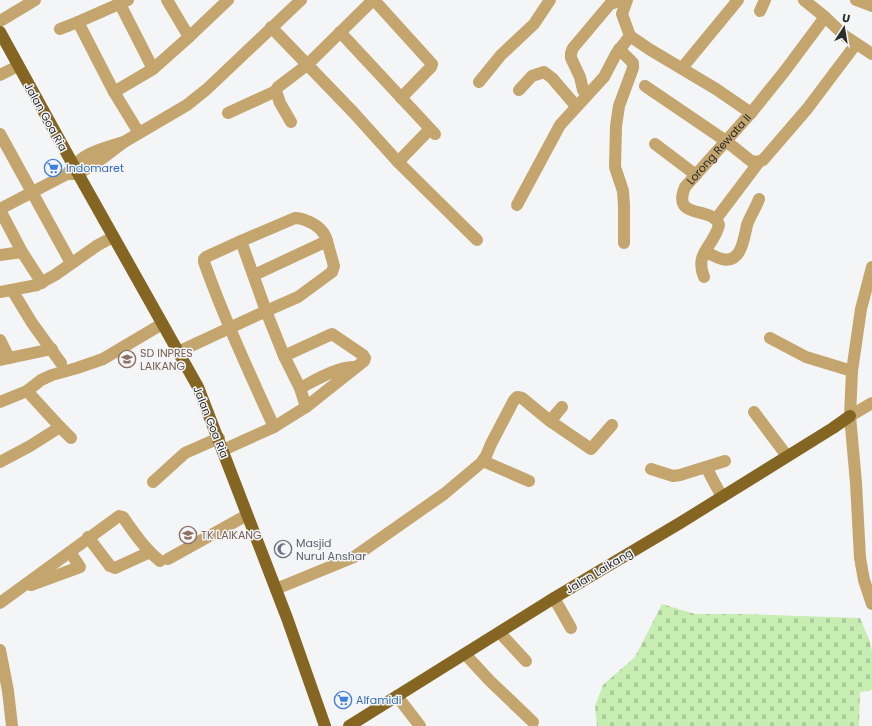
<svg xmlns="http://www.w3.org/2000/svg" width="872" height="726" font-family="Poppins,sans-serif">
	<style>
		.cemetery { fill: url(#cemetery-stones) }
		.lines { fill: none; stroke-linecap: round; stroke-linejoin: round }
		.minor { stroke: #c3a56d; stroke-width: 12 }
		.major { stroke: #856522; stroke-width: 12 }
		.labels { text-anchor: middle; stroke-width: 3; stroke-linejoin: round; paint-order: stroke }
		.street-label { font-size: 11px; fill: #2a2b2b; stroke: #f4f5f7 }
		.shop-label { font-size: 11px; fill: #366cbe; stroke: #f4f5f7; text-anchor: start }
		.education-label { font-size: 11px; fill: #785e54; stroke: #f4f5f7; text-anchor: start }
		.worship-label { font-size: 11px; fill: #5b616d; stroke: #f4f5f7; text-anchor: start }
	</style>
	<defs>
		<pattern id="cemetery-stones" width="16" height="16" patternUnits="userSpaceOnUse"><rect width="16" height="16" fill="#c7edb2"/><path d="M2 7V4a2 2 0 0 1 4 0v3zM10 15v-3a2 2 0 0 1 4 0v3z" fill="#abcb99"/></pattern>
	</defs>
	<rect width="100%" height="100%" fill="#f4f5f7"/>
	<!-- cemetery -->
	<polygon class="cemetery" points="662,604 695,614 741,614 860,618 870,642 872,652 872,690 860,692 859,726 597,726 595,706 603,685 635,657"/>
	<g class="lines">
		<!-- minor -->
		<g class="minor">
			<polyline points="128,0 78,22 114,92 139,133"/>
			<polyline points="374,0 432,64 431,67 401,98"/>
			<polyline points="627,0 622,14 630,36"/>
			<polyline points="804,0 825,17 845,36 872,54"/>
			<polyline points="856,0 872,6"/>
			<polyline points="120,4 153,69"/>
			<polyline points="760,11 765,0"/>
			<polyline points="0,21 35,0"/>
			<polyline points="271,27 353,112 398,162 477,240"/>
			<polyline points="60,29 78,22"/>
			<polyline points="340,32 435,134"/>
			<polyline points="189,37 228,0"/>
			<polyline points="619,49 633,63 633,68 619,106 616,126 615,167 623,191 624,206 624,243"/>
			<polyline points="682,68 738,0"/>
			<polyline points="0,75 18,66"/>
			<polyline points="479,82 501,55 534,24 550,0"/>
			<polyline points="645,86 726,141 751,161 757,162 763,160 807,109 856,44"/>
			<polyline points="519,90 532,76 544,72 552,78 576,106"/>
			<polyline points="114,92 153,69 189,37 167,0"/>
			<polyline points="587,95 583,90 580,77 571,58 571,53 573,48 610,4 622,0"/>
			<polyline points="228,113 276,91"/>
			<polyline points="291,122 280,103 276,91 278,87 307,65 373,0"/>
			<polyline points="0,134 71,263"/>
			<polyline points="124,142 187,105 207,89 301,0"/>
			<polyline points="655,144 696,175"/>
			<polyline points="398,162 430,129"/>
			<polyline points="517,205 560,125 604,77 616,54 630,36 649,49 716,89 751,113"/>
			<path d="M 0,209 L 67,174 L 78,174 L 99,161 L 124,142 C 101,149 81,153 67,174"/>
			<polyline points="0,210 22,252"/>
			<polyline points="716,219 759,162"/>
			<path d="M 241,241 L 206,257 L 204,259 L 204,262 C 224,318 249,372 274,427"/>
			<path d="M 705,252 C 711,254 717,258 722,259 C 742,264 744,237 747,225 C 750,216 756,208 759,199"/>
			<polyline points="0,255 22,252 42,283"/>
			<polyline points="872,267 861,309 852,371 850,416 856,483 860,558 864,580 872,604"/>
			<path id="s1" d="M 704,277 C 694,253 714,246 719,225 C 713,205 671,221 685,187 L 751,113 L 784,72 L 825,17"/>
			<polyline points="12,290 32,323 61,363"/>
			<polyline points="0,292 37,285 55,275 98,245 113,237"/>
			<polyline points="770,338 806,357 852,371"/>
			<polyline points="0,340 9,358"/>
			<path d="M 178,352 L 266,311 L 241,241 L 295,218 C 303,218 316,224 321,230 C 324,233 326,237 327,241 L 254,275"/>
			<polyline points="0,360 52,349"/>
			<path d="M 300,388 C 314,381 337,367 353,367"/>
			<polyline points="0,402 27,391 41,380 52,375 77,368 103,359 162,324"/>
			<polyline points="306,407 300,388 284,356 266,311 298,297 332,272 334,266 327,241"/>
			<polyline points="754,412 787,456"/>
			<polyline points="850,416 872,403"/>
			<polyline points="550,421 591,449 612,425"/>
			<polyline points="60,427 71,438"/>
			<polyline points="223,450 274,427 306,407 364,361 365,358 363,355 332,334 284,356"/>
			<polyline points="483,461 529,481"/>
			<polyline points="0,462 30,446 60,427 27,391"/>
			<polyline points="706,467 722,497"/>
			<polyline points="651,469 673,476 680,475 725,461"/>
			<polyline points="153,482 185,453 219,438"/>
			<polyline points="88,537 110,566 115,568 150,552"/>
			<polyline points="168,559 247,515"/>
			<polyline points="31,585 80,567 70,552"/>
			<polyline points="276,589 354,557 444,494 481,463 486,456 491,444 514,400 517,397 522,398 550,421 562,407"/>
			<polyline points="554,598 571,628"/>
			<path d="M 0,603 L 119,516 L 123,517 C 134,533 145,549 160,561"/>
			<polyline points="500,633 526,661"/>
			<polyline points="0,650 8,691 12,726"/>
			<polyline points="465,654 490,681 533,722"/>
			<polyline points="397,696 420,726"/>
		</g>
		<!-- major -->
		<g class="major">
			<polyline points="0,32 81,179 198,387 287,618 325,726"/>
			<polyline points="349,726 554,598 680,523 833,428 850,416"/>
		</g>
	</g>
	<!-- icons -->
	<defs>
		<symbol id="supermarket-ring" viewBox="-11 -11 22 22"><circle r="9.5" fill="#f4f5f7" stroke="#3f7fe0" stroke-width="1.5"/><path d="M-6-5.5h2.5l.6 2H6L4.5 2H-2.5L-4.4-4H-6ZM-1.5 3.2a1.3 1.3 0 1 0 .1 0ZM3 3.2a1.3 1.3 0 1 0 .1 0Z" fill="#3f7fe0"/></symbol>
		<symbol id="school-ring" viewBox="-11 -11 22 22"><circle r="9.5" fill="#f4f5f7" stroke="#8d6e63" stroke-width="1.5"/><path d="M0-5L7-2L0 1L-7-2ZM-4 1L0 2.5L4 1V4Q0 6-4 4Z" fill="#8d6e63"/></symbol>
		<symbol id="mosque-ring" viewBox="-11 -11 22 22"><circle r="9.5" fill="#f4f5f7" stroke="#6b7280" stroke-width="1.5"/><path d="M3.5-4.9A6 6 0 1 0 3.5 4.9A5 5 0 1 1 3.5-4.9Z" fill="#6b7280"/></symbol>
	</defs>
	<g fill-rule="evenodd">
		<use href="#supermarket-ring" x="43" y="158" width="20" height="20"/>
		<use href="#school-ring" x="117" y="349" width="20" height="20"/>
		<use href="#school-ring" x="178" y="525" width="20" height="20"/>
		<use href="#mosque-ring" x="273" y="539" width="20" height="20"/>
		<use href="#supermarket-ring" x="333" y="690" width="20" height="20"/>
	</g>
	<g class="labels">
		<!-- street labels -->
		<g class="street-label">
			<text transform="translate(46 117) rotate(61)" y="4">Jalan Goa Ria</text>
			<text dy="4" stroke="none"><textPath href="#s1" startOffset="168">Lorong Rewata II</textPath></text>
			<text transform="translate(211 422) rotate(68)" y="4">Jalan Goa Ria</text>
			<text transform="translate(599 571) rotate(-31)" y="4">Jalan Laikang</text>
		</g>
		<!-- shop labels -->
		<g class="shop-label">
			<text x="66" y="172">Indomaret</text>
			<text x="356" y="704">Alfamidi</text>
		</g>
		<!-- education labels -->
		<g class="education-label">
			<text x="140" y="357">SD INPRES<tspan x="140" dy="13">LAIKANG</tspan></text>
			<text x="201" y="539">TK LAIKANG</text>
		</g>
		<!-- worship labels -->
		<g class="worship-label">
			<text x="296" y="547">Masjid<tspan x="296" dy="13">Nurul Anshar</tspan></text>
		</g>
	</g>
	<!-- north arrow -->
	<g transform="translate(844 28) rotate(12)" stroke="#f4f5f7" stroke-width="3" paint-order="stroke">
	<path d="M0-3L7 15L0 10L-7 15Z" fill="#2a2b2b"/>
	<text y="-6" font-size="11" font-weight="bold" text-anchor="middle" fill="#2a2b2b">U</text>
	</g>
</svg>
